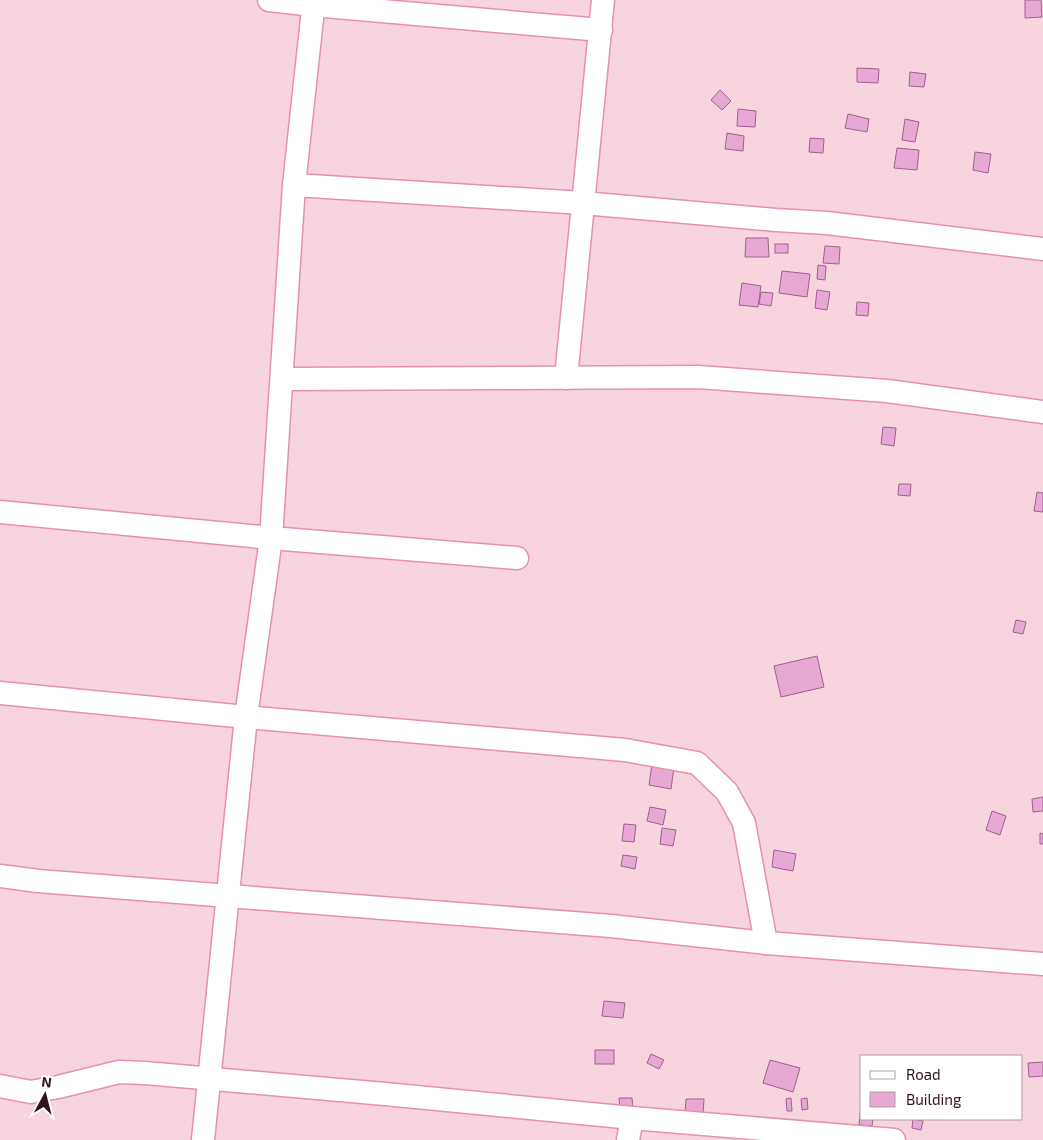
<svg xmlns="http://www.w3.org/2000/svg" width="1043" height="1140" font-family="'Exo 2',sans-serif">
	<style>
		.building { fill: #e8a8d4; stroke: #a15f8e }
		.lines { fill: none; stroke-linecap: round; stroke-linejoin: round }
		.minor-casing { stroke: #e591ad; stroke-width: 25 }
		.minor { stroke: #fff; stroke-width: 22 }
	</style>
	<rect width="100%" height="100%" fill="#f8d4df"/>
	<!-- building -->
	<g class="building">
		<polygon points="1025,0 1041,0 1042,17 1025,18"/>
		<polygon points="857,68 879,69 878,83 857,82"/>
		<polygon points="910,72 926,74 924,87 909,86"/>
		<polygon points="720,90 731,101 722,110 711,100"/>
		<polygon points="738,109 756,111 755,127 737,126"/>
		<polygon points="848,114 869,119 867,132 845,128"/>
		<polygon points="905,119 919,122 915,142 902,140"/>
		<polygon points="727,133 744,136 743,151 725,149"/>
		<polygon points="810,138 824,139 823,153 809,152"/>
		<polygon points="897,148 919,150 917,170 894,168"/>
		<polygon points="975,152 991,154 988,173 973,170"/>
		<polygon points="746,238 768,238 769,257 745,257"/>
		<rect x="775" y="244" width="13" height="9"/>
		<polygon points="825,246 840,247 839,264 823,263"/>
		<polygon points="818,265 826,266 825,280 817,279"/>
		<polygon points="782,271 810,274 807,297 779,293"/>
		<polygon points="742,283 761,286 758,307 739,305"/>
		<polygon points="817,290 830,292 827,310 815,308"/>
		<polygon points="761,292 773,293 771,306 759,304"/>
		<polygon points="857,302 869,303 868,316 856,315"/>
		<polygon points="883,427 896,428 894,446 881,444"/>
		<polygon points="899,484 911,484 910,496 898,495"/>
		<polygon points="1037,492 1043,493 1043,512 1034,511"/>
		<polygon points="1016,620 1026,622 1023,634 1013,632"/>
		<polygon points="817,656 824,687 781,697 774,666"/>
		<polygon points="652,764 674,767 671,789 649,785"/>
		<polygon points="1043,797 1043,811 1033,812 1032,799"/>
		<polygon points="650,807 666,810 663,825 647,821"/>
		<polygon points="992,811 1006,816 1000,835 986,830"/>
		<polygon points="624,824 636,825 634,842 622,841"/>
		<polygon points="662,828 676,830 673,846 660,844"/>
		<polygon points="1040,833 1043,834 1043,844 1040,844"/>
		<polygon points="774,850 796,854 793,871 772,867"/>
		<polygon points="623,855 637,857 635,869 621,866"/>
		<polygon points="604,1001 625,1003 623,1018 602,1016"/>
		<rect x="595" y="1050" width="19" height="14"/>
		<polygon points="651,1054 664,1060 659,1069 647,1063"/>
		<polygon points="770,1060 800,1068 793,1092 763,1083"/>
		<polygon points="1043,1062 1043,1076 1029,1077 1028,1063"/>
		<polygon points="619,1098 632,1098 633,1110 620,1110"/>
		<polygon points="791,1098 792,1111 787,1111 786,1099"/>
		<polygon points="807,1098 808,1109 802,1110 801,1099"/>
		<polygon points="686,1099 704,1099 703,1115 685,1114"/>
		<polygon points="861,1104 862,1119 873,1119 872,1126 859,1125"/>
		<polygon points="913,1119 923,1121 921,1130 912,1128"/>
	</g>
	<g class="lines">
		<defs>
			<g id="minor">
				<polyline points="269,0 313,5 601,30"/>
				<polyline points="294,185 583,203 776,220 827,223 1043,249"/>
				<polyline points="566,378 603,0"/>
				<polyline points="283,379 698,377 887,391 1043,412"/>
				<polyline points="0,512 271,538 517,558"/>
				<polyline points="0,693 246,717 625,750 697,763 727,792 744,823 766,943"/>
				<polyline points="0,876 38,881 611,926 766,943 1043,964"/>
				<polyline points="0,1086 31,1092 58,1087 119,1072 145,1073 385,1094 632,1118 894,1140"/>
				<polyline points="203,1140 246,717 271,538 294,185 314,0"/>
				<polyline points="628,1140 632,1118"/>
			</g>
		</defs>
		<!-- minor casing -->
		<use href="#minor" class="minor-casing"/>
		<!-- minor -->
		<use href="#minor" class="minor"/>
	</g>
	<!-- legend -->
	<rect x="860" y="1055" width="162" height="65" fill="#ffffff" stroke="#aca0a5"/>
	<rect x="870" y="1071" width="25" height="8" fill="#ffffff" stroke="#aca0a5"/>
	<text x="906" y="1080" font-size="15" fill="#30111d">Road</text>
	<rect x="870" y="1092" width="25" height="15" fill="#e8a8d4" stroke="#aca0a5"/>
	<text x="906" y="1105" font-size="15" fill="#30111d">Building</text>
	<!-- north arrow -->
	<g transform="translate(45 1095) rotate(7)" stroke="#ffffff" stroke-width="4" paint-order="stroke">
	<path d="M0-4L9 19L0 12L-9 19Z" fill="#30111d"/>
	<text y="-8" font-size="14" font-weight="bold" text-anchor="middle" fill="#30111d">N</text>
	</g>
</svg>
